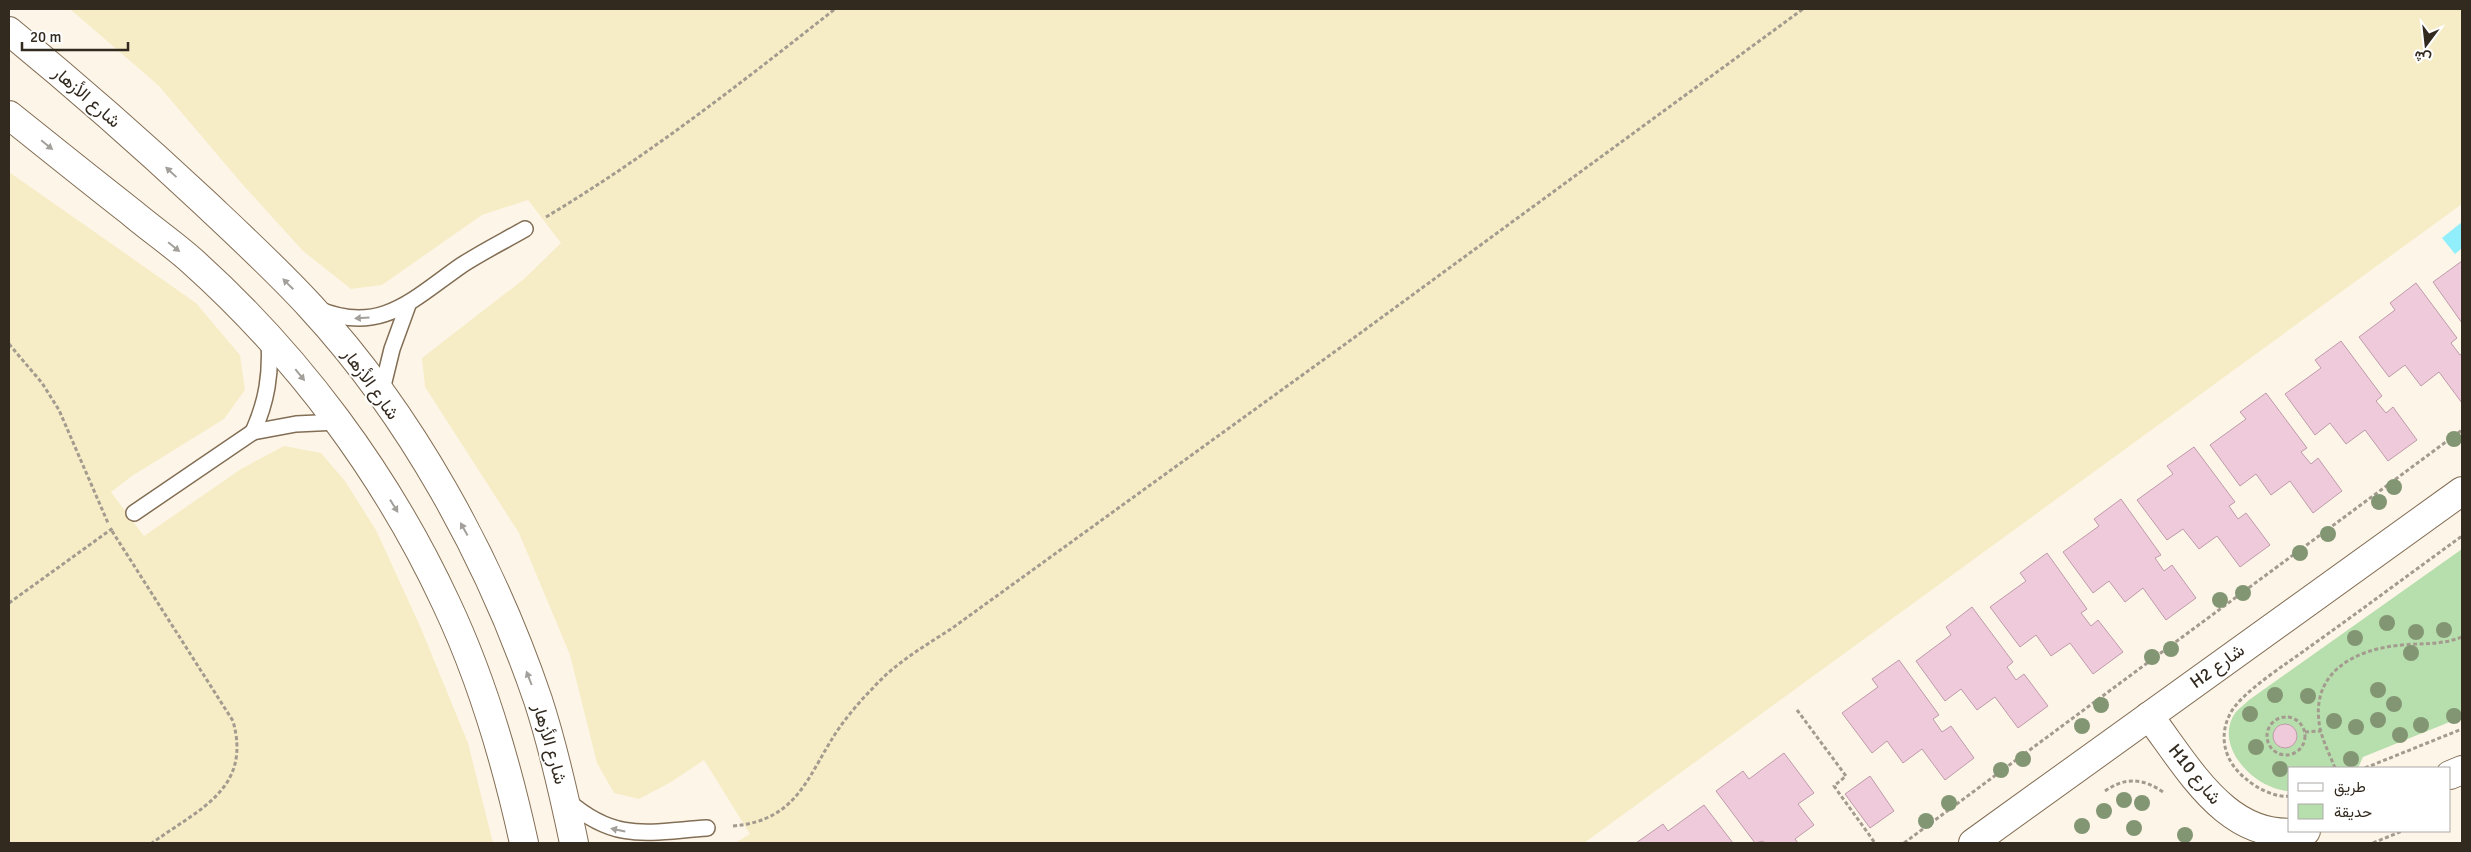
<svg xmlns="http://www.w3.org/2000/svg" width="2471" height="852" font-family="Signika,Vazirmatn,sans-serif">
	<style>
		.green { fill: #b7dead }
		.sand { fill: #f6edc7 }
		.water { fill: #91eefb }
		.building { fill: #efcada; stroke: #be9baa }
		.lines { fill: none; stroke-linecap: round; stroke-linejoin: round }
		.service-casing { stroke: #826e54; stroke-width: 18 }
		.minor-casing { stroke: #826e54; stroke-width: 30 }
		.tertiary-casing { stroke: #826e54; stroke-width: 30 }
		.path { stroke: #a49b8f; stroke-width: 3; stroke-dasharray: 4 2.5; stroke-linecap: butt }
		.service { stroke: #fff; stroke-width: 15 }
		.minor { stroke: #fff; stroke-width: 28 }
		.tertiary { stroke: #fff; stroke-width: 28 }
		.tree { fill: #839673 }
		.oneway { fill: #a39f9a }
		.labels { text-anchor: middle; stroke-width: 4; stroke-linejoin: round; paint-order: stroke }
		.street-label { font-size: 18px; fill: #332a1f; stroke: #fff }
	</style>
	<rect width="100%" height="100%" fill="#fef5e9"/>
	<!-- green -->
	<path class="green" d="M 2462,549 L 2462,717 L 2363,757 L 2358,768 L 2290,768 L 2290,791 C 2257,791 2212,747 2235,713 C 2239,708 2245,704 2249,700 Z"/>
	<!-- sand -->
	<g class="sand">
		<polygon points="70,9 2462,9 2462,204 1584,843 735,843 750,834 704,760 671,782 639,799 614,793 597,763 570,655 519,533 425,387 422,358 524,279 561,243 528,200 482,215 382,285 351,289 303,251 243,185 159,86"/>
		<polygon points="9,172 196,303 240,355 245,390 224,419 132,476 111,492 144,536 241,469 284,446 321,453 345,481 376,530 420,626 468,743 493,843 9,843"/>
	</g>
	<!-- water -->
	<polygon class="water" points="2462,222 2462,248 2455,254 2442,238"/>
	<!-- building -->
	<g class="building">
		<polygon points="2462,261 2462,323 2433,282"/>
		<polygon points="2416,283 2457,338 2451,343 2460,355 2462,354 2462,403 2439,372 2421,386 2405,365 2389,377 2359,337 2395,310 2390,303"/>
		<polygon points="2341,341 2382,396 2376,401 2386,413 2393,407 2417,440 2388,461 2365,430 2346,444 2330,423 2315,435 2285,394 2321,368 2315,360"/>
		<polygon points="2266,393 2307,448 2301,452 2311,464 2318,458 2342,491 2313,513 2290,481 2271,495 2256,474 2240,486 2210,445 2246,419 2240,412"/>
		<polygon points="2194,447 2235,502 2229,506 2238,519 2246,513 2270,545 2240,567 2217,536 2199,549 2183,529 2167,540 2137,500 2173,474 2167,466"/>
		<polygon points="2121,499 2161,555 2155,558 2164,571 2172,565 2196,598 2166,620 2143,588 2125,602 2109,581 2093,593 2063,552 2099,526 2094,519"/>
		<polygon points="2047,553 2087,609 2081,613 2091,626 2098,620 2123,652 2093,674 2070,643 2051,656 2036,635 2020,647 1990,607 2026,581 2020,573"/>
		<polygon points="1972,607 2013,662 2007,667 2016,680 2024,674 2048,706 2018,728 1995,697 1977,710 1961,689 1945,701 1916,661 1951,635 1946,627"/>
		<polygon points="1899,660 1939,715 1933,719 1942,732 1951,726 1974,758 1945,780 1922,749 1903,763 1887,741 1872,753 1842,713 1878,687 1872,679"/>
		<circle cx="2285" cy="736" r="12"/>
		<polygon points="1784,753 1814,793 1798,804 1814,825 1795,839 1798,843 1765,843 1763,841 1755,843 1716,791 1743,771 1749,779"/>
		<polygon points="1870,776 1894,811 1870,828 1845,794"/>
		<polygon points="1704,805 1733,843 1636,843 1663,824 1668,831"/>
	</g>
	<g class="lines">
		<defs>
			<g id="service">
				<path d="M 318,309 C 381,336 414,298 462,265 C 482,252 504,241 525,229"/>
				<polyline points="381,394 392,349 408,305"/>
				<path d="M 253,432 C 267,401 271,374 269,341"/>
				<polyline points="134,513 253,432 296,424 338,422"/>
				<path d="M 568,801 C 616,843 649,832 707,828"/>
			</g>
			<g id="minor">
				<path d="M 2149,716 C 2189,768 2229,846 2306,831"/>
				<polyline points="2450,775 2462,770"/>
				<polyline points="1973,843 2462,491"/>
			</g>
			<g id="tertiary">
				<path d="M 9,31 C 76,86 141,143 204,202 C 240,236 277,270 310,306 C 411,415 490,559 538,700 C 553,746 564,795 574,843"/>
				<path d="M 9,115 C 49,147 90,180 131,212 C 151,229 173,244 192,261 C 298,356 386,474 446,603 C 482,679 506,761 524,843"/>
			</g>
		</defs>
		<!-- service casing -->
		<use href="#service" class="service-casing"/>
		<!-- minor casing -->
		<use href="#minor" class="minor-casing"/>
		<!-- tertiary casing -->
		<use href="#tertiary" class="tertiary-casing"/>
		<!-- path -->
		<g class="path">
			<path d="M 546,217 C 648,156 741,83 835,9"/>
			<polyline points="9,344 42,383 59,410 108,523"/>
			<path d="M 112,531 L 233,721 C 252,789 199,809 152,843"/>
			<polyline points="9,603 113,528"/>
			<polyline points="1797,710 1846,776 1834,786 1875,843"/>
			<circle cx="2286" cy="736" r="19"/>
			<polyline points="2305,732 2321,731"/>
			<path d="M 2335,768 C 2330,755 2323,742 2320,728 C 2309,673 2354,649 2402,645 C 2423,643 2442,645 2462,637"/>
			<polyline points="2365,768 2462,729"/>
			<path d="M 2105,791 C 2125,777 2143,778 2163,792"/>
			<path d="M 2290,796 C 2275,798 2256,788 2245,778 C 2225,762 2218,737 2230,714 C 2241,692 2288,663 2308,648 C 2360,611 2411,573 2462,536"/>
			<path d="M 733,826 C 802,820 808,771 842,724 C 851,712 861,700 872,689 C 894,664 923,647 951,629 L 1355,337 L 1803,9"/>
			<polyline points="1904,843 2462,430"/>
			<polyline points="2373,843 2402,831"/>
		</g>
		<!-- service -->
		<use href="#service" class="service"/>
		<!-- minor -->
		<use href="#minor" class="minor"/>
		<!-- tertiary -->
		<use href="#tertiary" class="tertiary"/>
	</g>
	<!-- trees -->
	<g class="tree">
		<circle cx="2454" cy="439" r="8"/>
		<circle cx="2394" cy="487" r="8"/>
		<circle cx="2379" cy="502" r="8"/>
		<circle cx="2328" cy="534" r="8"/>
		<circle cx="2300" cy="553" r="8"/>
		<circle cx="2243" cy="593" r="8"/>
		<circle cx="2220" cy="600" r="8"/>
		<circle cx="2387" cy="623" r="8"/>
		<circle cx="2444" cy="630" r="8"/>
		<circle cx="2416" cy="632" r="8"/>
		<circle cx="2355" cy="638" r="8"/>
		<circle cx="2171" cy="649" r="8"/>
		<circle cx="2411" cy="653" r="8"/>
		<circle cx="2152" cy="657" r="8"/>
		<circle cx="2378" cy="690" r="8"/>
		<circle cx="2275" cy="695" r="8"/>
		<circle cx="2308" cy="696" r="8"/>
		<circle cx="2394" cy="704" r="8"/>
		<circle cx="2101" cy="705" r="8"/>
		<circle cx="2250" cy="714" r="8"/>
		<circle cx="2454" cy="716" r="8"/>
		<circle cx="2378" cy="720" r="8"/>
		<circle cx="2334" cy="721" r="8"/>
		<circle cx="2421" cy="725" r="8"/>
		<circle cx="2082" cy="726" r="8"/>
		<circle cx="2356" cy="727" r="8"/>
		<circle cx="2400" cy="735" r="8"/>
		<circle cx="2256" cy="747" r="8"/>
		<circle cx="2023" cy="759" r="8"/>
		<circle cx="2351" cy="759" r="8"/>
		<circle cx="2280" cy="769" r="8"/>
		<circle cx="2001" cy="770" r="8"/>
		<circle cx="2124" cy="800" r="8"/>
		<circle cx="1949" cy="803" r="8"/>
		<circle cx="2142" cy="803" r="8"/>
		<circle cx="2104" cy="811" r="8"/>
		<circle cx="1926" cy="821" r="8"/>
		<circle cx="2082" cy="826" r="8"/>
		<circle cx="2134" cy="828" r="8"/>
		<circle cx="2185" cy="835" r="8"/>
	</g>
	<!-- one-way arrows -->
	<defs><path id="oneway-solid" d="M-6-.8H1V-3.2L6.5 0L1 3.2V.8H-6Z" transform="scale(1.25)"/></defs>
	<g class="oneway">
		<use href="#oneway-solid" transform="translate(47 145) rotate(39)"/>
		<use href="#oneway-solid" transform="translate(171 172) rotate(-137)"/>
		<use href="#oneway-solid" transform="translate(174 247) rotate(39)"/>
		<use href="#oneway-solid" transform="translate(288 284) rotate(-135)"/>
		<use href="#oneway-solid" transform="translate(362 318) rotate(177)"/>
		<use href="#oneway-solid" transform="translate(300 375) rotate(51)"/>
		<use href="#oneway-solid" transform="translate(394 506) rotate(58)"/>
		<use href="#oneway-solid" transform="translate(464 529) rotate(-119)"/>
		<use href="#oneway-solid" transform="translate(529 678) rotate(-111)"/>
		<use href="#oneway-solid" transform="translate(618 830) rotate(-168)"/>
	</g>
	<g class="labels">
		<!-- street labels -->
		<g class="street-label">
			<text transform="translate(87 97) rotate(41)" y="6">شارع الأزهار</text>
			<text transform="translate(371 384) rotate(54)" y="6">شارع الأزهار</text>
			<text transform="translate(2217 666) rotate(-36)" y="6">H2 شارع</text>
			<text transform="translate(550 744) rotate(74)" y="6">شارع الأزهار</text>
			<text transform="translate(2195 774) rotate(51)" y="6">H10 شارع</text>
		</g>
	</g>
	<!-- border -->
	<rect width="2471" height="852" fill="none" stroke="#332a1f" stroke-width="20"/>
	<!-- legend -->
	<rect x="2288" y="767" width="162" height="65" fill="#ffffff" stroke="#adaaa5"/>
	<rect x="2298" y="783" width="25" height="8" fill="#ffffff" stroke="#adaaa5"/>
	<text x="2334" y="792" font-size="15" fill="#332a1f">طريق</text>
	<rect x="2298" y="804" width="25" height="15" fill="#b7dead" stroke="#adaaa5"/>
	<text x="2334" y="817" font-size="15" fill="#332a1f">حديقة</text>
	<!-- north arrow -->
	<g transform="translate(2426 45) rotate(195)" stroke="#ffffff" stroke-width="4" paint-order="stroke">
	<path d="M0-4L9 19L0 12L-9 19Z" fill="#332a1f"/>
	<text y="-8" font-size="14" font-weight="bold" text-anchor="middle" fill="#332a1f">ش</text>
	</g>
	<!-- scale -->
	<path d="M22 42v8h106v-8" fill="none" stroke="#332a1f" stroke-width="2.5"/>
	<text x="30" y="42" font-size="15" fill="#332a1f" stroke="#ffffff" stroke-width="4" paint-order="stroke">20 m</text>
</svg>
